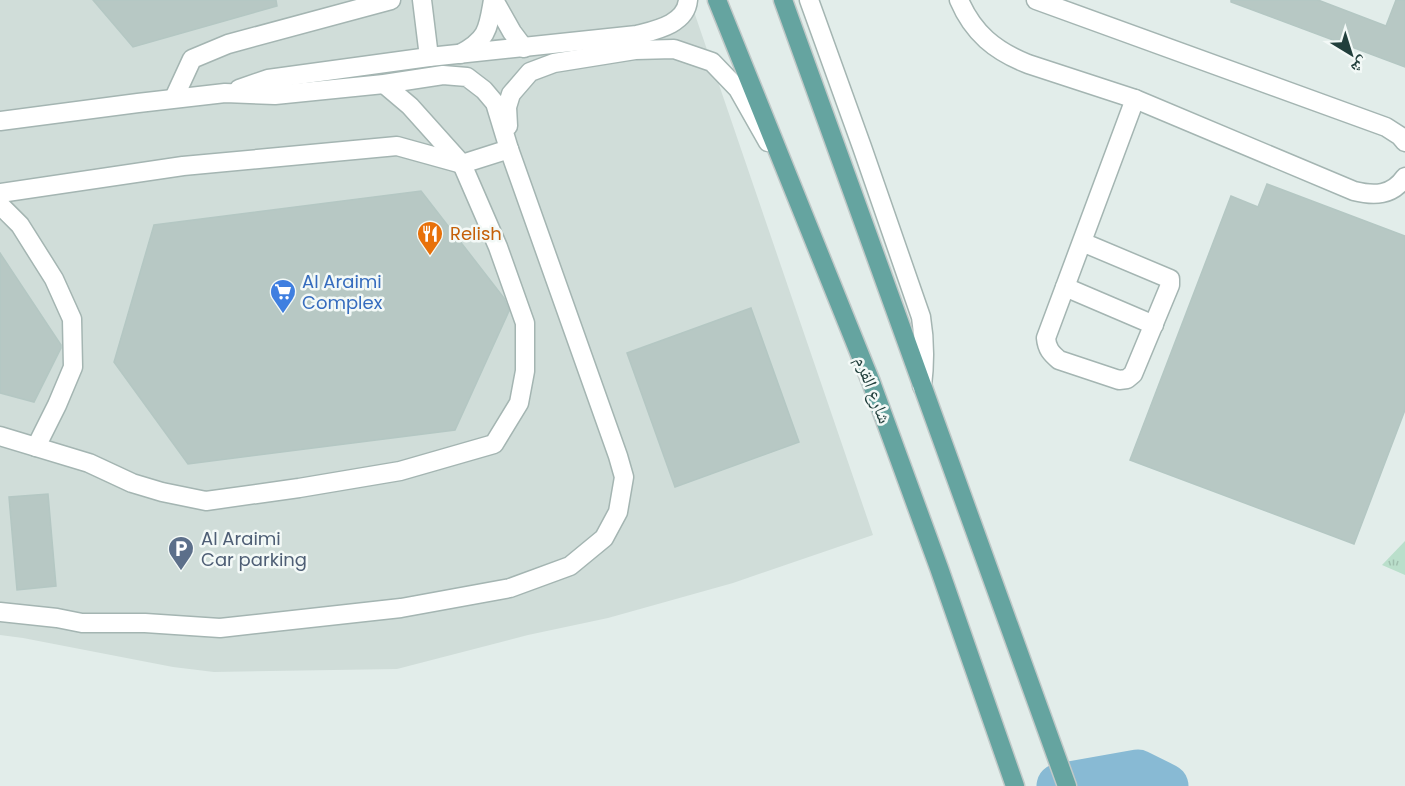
<svg xmlns="http://www.w3.org/2000/svg" width="1405" height="786" font-family="Poppins,'Noto Naskh Arabic',sans-serif">
	<style>
		.built { fill: #d0ddd9 }
		.grass { fill: url(#grass-tufts) }
		.lines { fill: none; stroke-linecap: round; stroke-linejoin: round }
		.river { stroke: #88bad4; stroke-width: 45 }
		.building { fill: #b7c8c4; stroke: #b4c7c3; stroke-width: 1.5 }
		.minor-casing { stroke: #a4b5b2; stroke-width: 21 }
		.major-casing { stroke: #c1c9c8; stroke-width: 21 }
		.minor { stroke: #fff; stroke-width: 18 }
		.major { stroke: #65a4a0; stroke-width: 18 }
		.labels { text-anchor: middle; stroke-width: 5; stroke-linejoin: round; paint-order: stroke }
		.food-label { font-size: 18px; fill: #c56008; stroke: #f3f9f7; text-anchor: start }
		.shop-label { font-size: 18px; fill: #366cbe; stroke: #f3f9f7; text-anchor: start }
		.street-label { font-size: 18px; fill: #213f3c; stroke: #f3f9f7 }
		.service-label { font-size: 18px; fill: #4e5e75; stroke: #f3f9f7; text-anchor: start }
	</style>
	<defs>
		<pattern id="grass-tufts" width="24" height="20" patternUnits="userSpaceOnUse" patternTransform="scale(1.5)"><rect width="24" height="20" fill="#badfcb"/><path d="M3 7l-1-3M5 7V3M7 7l1-3M15 17l-1-3M17 17v-4M19 17l1-3" fill="none" stroke="#a0c0af"/></pattern>
	</defs>
	<rect width="100%" height="100%" fill="#e2edea"/>
	<!-- built -->
	<polygon class="built" points="0,0 690,0 873,535 733,583 608,618 528,635 397,669 214,672 173,667 23,638 0,635"/>
	<!-- grass -->
	<polygon class="grass" points="1405,541 1405,575 1382,565"/>
	<g class="lines">
		<!-- river -->
		<polyline class="river" points="1059,786 1138,772 1166,786"/>
	</g>
	<!-- building -->
	<g class="building">
		<polygon points="93,0 276,0 277,6 133,47"/>
		<polygon points="1231,0 1318,0 1386,26 1396,0 1405,0 1405,67 1231,2"/>
		<polygon points="1267,184 1405,236 1405,410 1354,544 1130,460 1231,196 1258,207"/>
		<polygon points="421,191 504,298 509,311 455,430 188,464 114,362 154,225"/>
		<polygon points="0,253 61,345 61,348 34,402 0,393"/>
		<polygon points="751,308 799,442 675,487 627,353"/>
		<polygon points="48,494 56,586 17,590 9,497"/>
	</g>
	<g class="lines">
		<defs>
			<g id="minor">
				<polyline points="422,0 429,57"/>
				<polyline points="494,0 512,32 524,48"/>
				<path d="M 809,0 L 862,147 L 921,317 C 925,341 925,362 922,386"/>
				<path d="M 959,0 C 973,33 995,51 1028,64 L 1135,99 L 1354,191 C 1374,196 1392,196 1405,177"/>
				<polyline points="1036,0 1386,127 1400,136 1405,142"/>
				<path d="M 460,54 C 488,39 488,29 493,0"/>
				<path d="M 239,89 L 268,79 L 429,57 L 637,35 C 656,30 686,24 688,0"/>
				<polyline points="174,98 192,59 228,44 391,0"/>
				<polyline points="0,121 138,103 225,93 275,95 384,84 443,75 467,77 484,90 495,103 509,149 618,456 624,477 618,512 604,538 570,566 510,588 401,608 220,628 145,623 82,623 57,618 0,612"/>
				<polyline points="508,126 507,107 511,94 530,72 554,63 635,50 674,49 712,62 738,89 768,142"/>
				<polyline points="0,193 183,166 397,146 462,164 509,149"/>
				<polyline points="0,205 20,225 54,279 72,319 73,367 57,405 36,447"/>
				<path d="M 1082,242 L 1170,279 L 1170,285 L 1133,374 L 1127,379 L 1119,380 L 1059,360 C 1051,353 1047,349 1046,338 L 1135,99"/>
				<polyline points="1065,287 1154,325"/>
				<polyline points="0,436 89,463 132,483 162,492 206,501 299,488 400,471 494,444 519,403 525,371 525,323 498,247 462,164 410,106 384,84"/>
			</g>
			<g id="major">
				<polyline points="717,0 871,382 939,568 1015,786"/>
				<polyline points="783,0 1067,786"/>
			</g>
		</defs>
		<!-- minor casing -->
		<use href="#minor" class="minor-casing"/>
		<!-- major casing -->
		<use href="#major" class="major-casing"/>
		<!-- minor -->
		<use href="#minor" class="minor"/>
		<!-- major -->
		<use href="#major" class="major"/>
	</g>
	<!-- icons -->
	<defs>
		<symbol id="restaurant-pin" viewBox="-11 -11 22 30"><path d="M0 17L-7.5 6A9.5 9.5 0 1 1 7.5 6Z" fill="#e8710a" stroke="#f3f9f7"/><path d="M-5-6h1v4h1v-4h1v4h1v-4h1v5L-1.5 .5V6h-2V.5L-5-1ZM5-6V6H3V1.5H1.5Q1.5-4 5-6Z" fill="#fff"/></symbol>
		<symbol id="supermarket-pin" viewBox="-11 -11 22 30"><path d="M0 17L-7.5 6A9.5 9.5 0 1 1 7.5 6Z" fill="#3f7fe0" stroke="#f3f9f7"/><path d="M-6-5.5h2.5l.6 2H6L4.5 2H-2.5L-4.4-4H-6ZM-1.5 3.2a1.3 1.3 0 1 0 .1 0ZM3 3.2a1.3 1.3 0 1 0 .1 0Z" fill="#fff"/></symbol>
		<symbol id="parking-pin" viewBox="-11 -11 22 30"><path d="M0 17L-7.5 6A9.5 9.5 0 1 1 7.5 6Z" fill="#5c6f8a" stroke="#f3f9f7"/><path d="M-3.5-5.5H1a3.5 3.5 0 0 1 0 7H-1V5.5H-3.5ZM-1-3.4V-.6H.8a1.4 1.4 0 0 0 0-2.8Z" fill="#fff"/></symbol>
	</defs>
	<g fill-rule="evenodd">
		<use href="#restaurant-pin" x="415" y="219" width="30" height="40"/>
		<use href="#supermarket-pin" x="268" y="277" width="30" height="40"/>
		<use href="#parking-pin" x="166" y="534" width="30" height="40"/>
	</g>
	<g class="labels">
		<!-- food labels -->
		<g class="food-label">
			<text x="450" y="240">Relish</text>
		</g>
		<!-- shop labels -->
		<g class="shop-label">
			<text x="302" y="288">Al Araimi<tspan x="302" dy="21">Complex</tspan></text>
		</g>
		<!-- street labels -->
		<g class="street-label">
			<text transform="translate(873 390) rotate(69)" y="6">شارع القرم</text>
		</g>
		<!-- service labels -->
		<g class="service-label">
			<text x="201" y="545">Al Araimi<tspan x="201" dy="21">Car parking</tspan></text>
		</g>
	</g>
	<!-- north arrow -->
	<g transform="translate(1351 54) rotate(142)" stroke="#f3f9f7" stroke-width="4.5" paint-order="stroke">
	<path d="M0-4.5L10 22L0 15L-10 22Z" fill="#213f3c"/>
	<text y="-9" font-size="16" font-weight="bold" text-anchor="middle" fill="#213f3c">ش</text>
	</g>
</svg>
